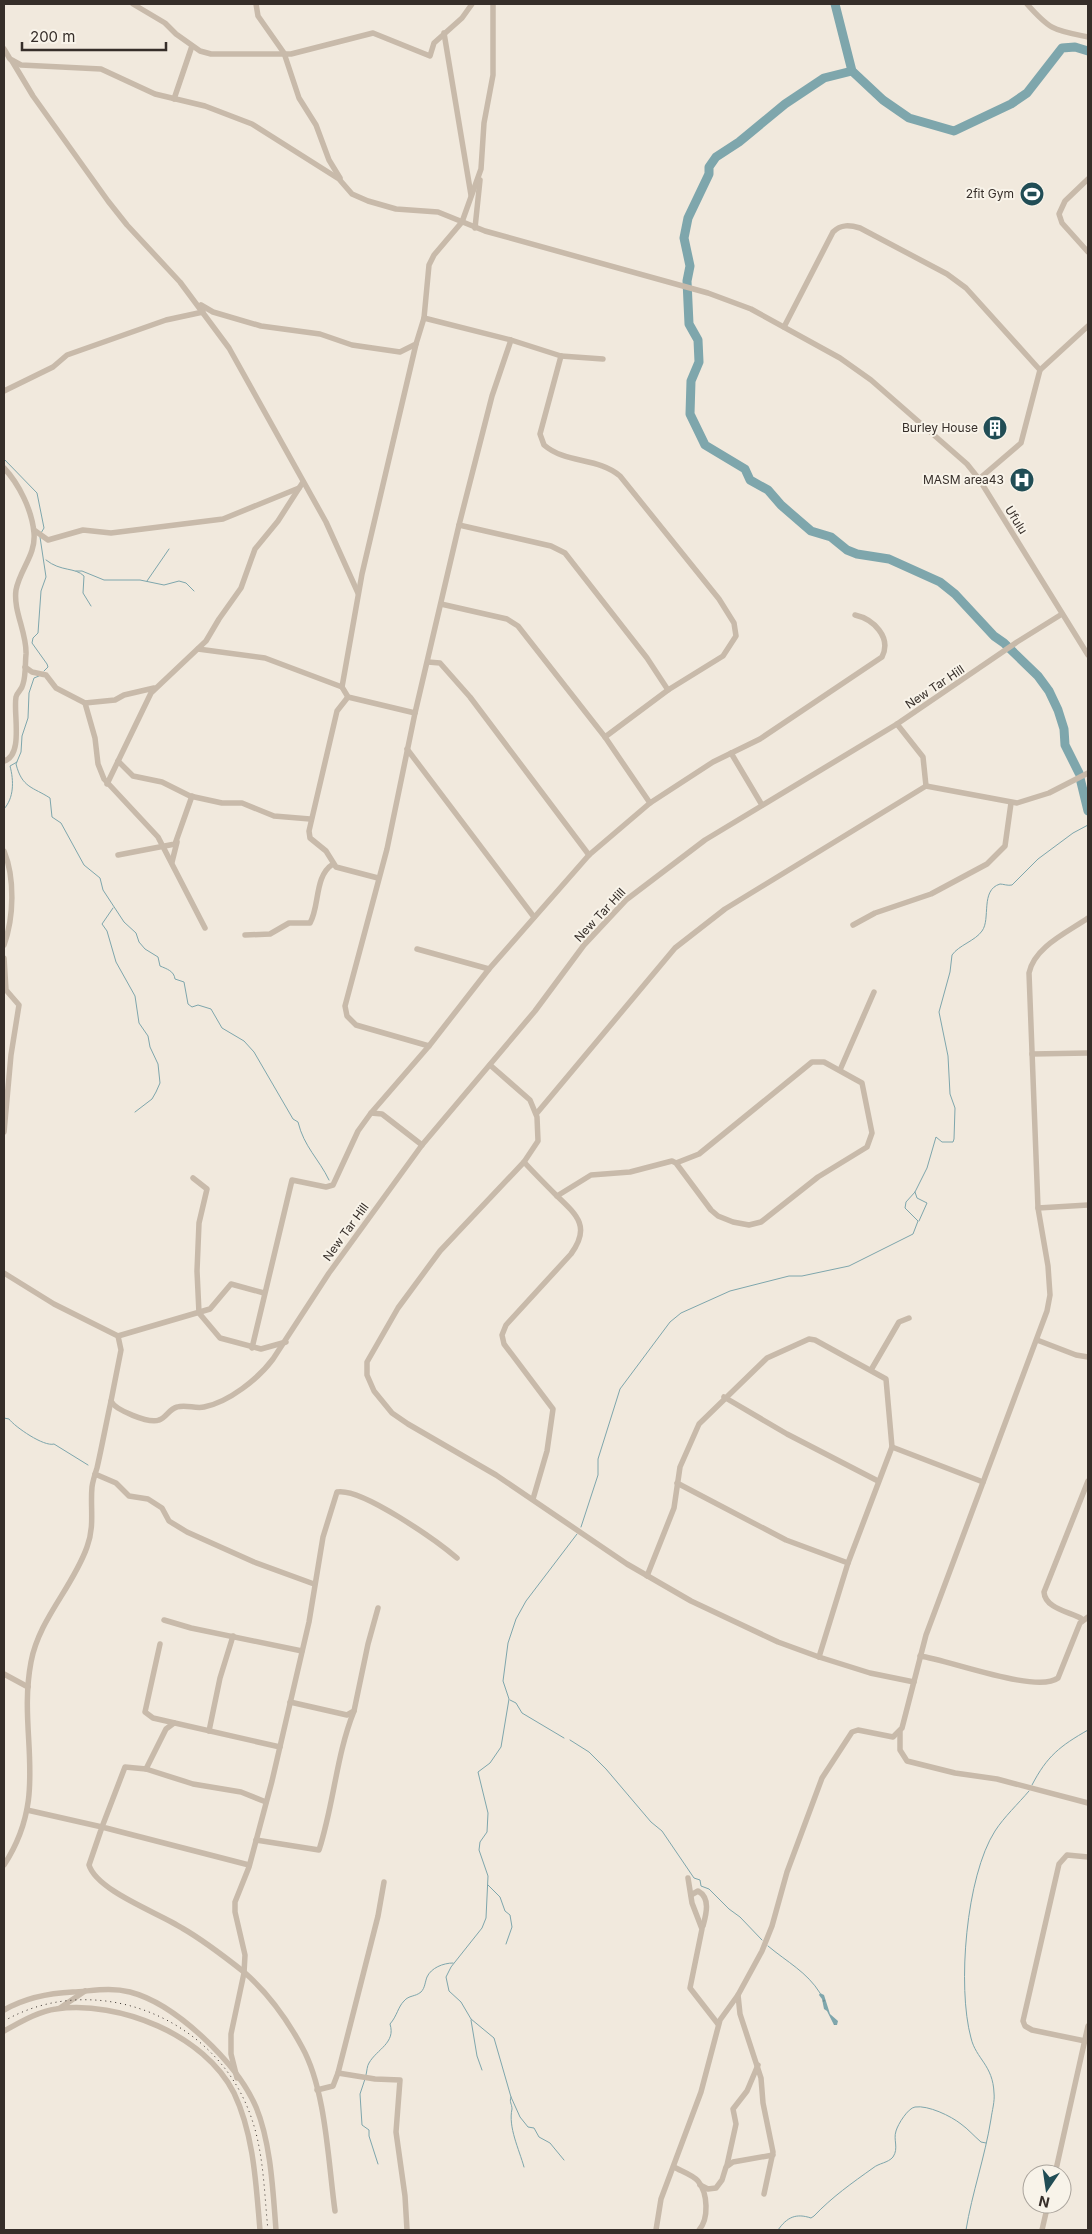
<svg xmlns="http://www.w3.org/2000/svg" width="1092" height="2234" font-family="Inter,sans-serif">
	<style>
		.water { fill: url(#water-ripples) }
		.lines { fill: none; stroke-linecap: round; stroke-linejoin: round }
		.stream { stroke: #7ea6ac; stroke-width: 1 }
		.river { stroke: #7ea6ac; stroke-width: 9 }
		.minor { stroke: #c8baaa; stroke-width: 5.5 }
		.rail { stroke: #362e29; stroke-width: 1; stroke-dasharray: 1 4; stroke-linecap: butt }
		.labels { text-anchor: middle; stroke-width: 4; stroke-linejoin: round; paint-order: stroke }
		.poi-label { font-size: 12px; fill: #362e29; stroke: #f8f3e9; text-anchor: end }
		.street-label { font-size: 12px; fill: #362e29; stroke: #f8f3e9 }
	</style>
	<defs>
		<pattern id="water-ripples" width="26" height="14" patternUnits="userSpaceOnUse" patternTransform="scale(1.25)"><rect width="26" height="14" fill="#7ea6ac"/><path d="M2 4q2-2 4 0t4 0M15 11q2-2 4 0t4 0" fill="none" stroke="#68888c"/></pattern>
	</defs>
	<rect width="100%" height="100%" fill="#f1e9dd"/>
	<!-- water -->
	<polygon class="water" points="820,1993 824,1995 830,2014 838,2021 837,2025 834,2025 827,2011 824,2009 822,1999 819,1995"/>
	<g class="lines">
		<!-- stream -->
		<g class="stream">
			<polyline points="4,459 37,493 44,528 41,533"/>
			<polyline points="40,537 46,577 41,591 38,633 33,638 32,643 47,664 48,667 44,671"/>
			<path d="M 46,560 C 61,572 75,567 84,576 L 83,593 L 91,606"/>
			<polyline points="76,571 82,571 104,580 140,580 164,585 179,581 186,583 194,591"/>
			<polyline points="147,581 169,549"/>
			<path d="M 39,676 L 34,678 L 29,693 L 28,718 L 22,736 L 21,752 L 16,764 C 22,788 33,787 50,798 L 52,817 L 61,823 L 84,865 L 100,878 L 103,890 L 124,922 L 136,933 L 139,942 L 145,949 L 158,957 L 160,966 C 167,969 174,971 175,979 L 184,982 L 188,1004 L 192,1007 L 198,1005 L 211,1009 L 222,1028 L 244,1041 L 254,1052 L 293,1119 L 298,1122 C 304,1147 319,1159 329,1180"/>
			<path d="M 4,809 C 14,798 14,781 10,766 L 17,762"/>
			<polyline points="113,908 102,924 107,931 116,962 135,996 139,1023 148,1036 150,1047 158,1064 160,1083 156,1092 152,1099 135,1112"/>
			<polyline points="915,1192 917,1198 927,1203 919,1221"/>
			<path d="M 4,1418 L 9,1419 C 15,1427 44,1447 54,1444 L 88,1465"/>
			<path d="M 581,1527 L 598,1475 L 598,1459 L 620,1389 L 670,1322 L 681,1313 L 730,1291 L 789,1276 L 802,1276 L 849,1266 L 913,1234 L 918,1221 L 905,1208 L 906,1202 L 915,1192 L 927,1168 L 936,1137 L 942,1142 L 953,1142 L 954,1139 L 955,1108 L 950,1094 L 948,1056 L 939,1012 L 950,972 L 952,955 C 959,945 975,941 982,931 C 991,919 980,890 1000,884 C 1003,884 1008,886 1012,885 L 1038,859 L 1073,833 L 1088,825"/>
			<polyline points="510,1700 516,1703 522,1713 564,1738"/>
			<polyline points="570,1740 589,1752 606,1769 651,1822 662,1831 694,1878 700,1880 701,1886 709,1889 729,1909 740,1917 762,1940"/>
			<path d="M 1032,1785 C 1047,1756 1060,1746 1088,1730"/>
			<polyline points="488,1885 500,1897 505,1911 510,1915 512,1927 506,1944"/>
			<path d="M 768,1946 C 787,1962 807,1972 820,1993"/>
			<polyline points="471,2020 477,2056 482,2070"/>
			<path d="M 366,2075 C 367,2071 367,2066 369,2063 C 377,2049 396,2043 390,2024 C 397,2016 398,2007 404,2001 C 409,1995 415,1997 421,1992 C 425,1988 425,1982 427,1977 C 431,1968 443,1963 453,1963"/>
			<polyline points="365,2079 360,2094 362,2125 369,2130 369,2136 378,2164"/>
			<path d="M 511,2097 C 509,2102 512,2104 512,2109 C 508,2127 519,2149 524,2167"/>
			<polyline points="564,2160 550,2143 539,2137 534,2128 528,2127 520,2117 511,2097 494,2038 471,2019 461,2002 449,1991 446,1977 451,1967 482,1928 486,1918 488,1876 479,1850 480,1842 487,1832 488,1813 478,1772 490,1763 501,1747 509,1699 503,1681 508,1643 516,1619 526,1601 577,1534"/>
			<path d="M 778,2230 C 787,2217 796,2213 811,2218 L 814,2216 C 832,2197 852,2183 873,2168 C 879,2163 888,2163 893,2157 C 899,2148 893,2140 896,2131 C 898,2124 908,2108 915,2107 C 928,2105 951,2116 961,2124 C 968,2129 974,2136 981,2142 L 986,2143"/>
			<path d="M 966,2230 C 972,2193 985,2157 991,2119 C 992,2111 995,2101 994,2093 C 993,2065 976,2059 971,2038 C 957,1987 966,1876 995,1831 C 1004,1817 1018,1804 1029,1791"/>
		</g>
		<!-- river -->
		<g class="river">
			<polyline points="835,4 852,71 883,100 909,118 954,131 1011,104 1027,93 1062,48 1075,47 1088,51"/>
			<polyline points="852,71 824,78 785,104 739,142 716,157 709,167 709,174 688,218 684,238 690,266 687,281 689,324 698,340 699,362 691,381 690,414 705,445 745,469 750,480 768,490 781,505 811,531 831,537 847,550 857,554 889,559 940,582 955,594 994,636 1004,643 1038,676 1049,691 1058,710 1064,729 1065,745 1079,773"/>
			<polyline points="1080,778 1088,811"/>
		</g>
		<!-- minor -->
		<g class="minor">
			<polyline points="133,4 165,23 176,34 200,51 211,54 291,54 373,33 430,56 434,43 462,18 472,4"/>
			<polyline points="256,4 258,16 284,53 299,98 316,125 329,160 340,178"/>
			<path d="M 1027,4 C 1051,31 1054,30 1088,37"/>
			<polyline points="444,33 471,195"/>
			<polyline points="4,49 10,59 21,65 101,69 155,94 205,106 252,124 339,179 352,194 368,201 396,209 438,212 485,231 708,293 751,309 840,358 871,380 967,464 979,479 1088,655"/>
			<polyline points="12,61 33,96 108,201 127,225 180,282 229,348 326,522 358,593"/>
			<polyline points="174,99 192,46"/>
			<polyline points="1088,179 1065,201 1059,214 1062,223 1088,252"/>
			<polyline points="475,228 480,180"/>
			<polyline points="201,305 213,312 261,326 320,334 352,345 400,352 416,344 424,318 429,265 434,255 462,222 481,169 484,123 493,75 493,4"/>
			<polyline points="424,318 511,340 561,356 603,359"/>
			<path d="M 784,327 L 833,232 C 841,224 850,225 860,228 L 947,274 L 966,288 L 1040,370"/>
			<path d="M 561,356 L 540,434 L 544,445 C 566,464 598,457 620,476 L 719,599 L 734,623 L 736,636 L 723,656 L 668,690 L 605,737"/>
			<polyline points="4,391 53,367 67,355 166,320 203,312"/>
			<path d="M 4,468 C 19,484 32,510 34,533 C 36,555 20,569 16,590 C 13,611 27,633 26,654 C 25,664 26,675 23,684 C 22,690 17,692 16,697 C 13,713 24,755 4,761"/>
			<polyline points="979,479 1021,443 1040,370 1088,326"/>
			<polyline points="459,525 551,546 565,553 647,658 668,690"/>
			<polyline points="34,530 48,540 83,530 111,533 223,519 299,488"/>
			<polyline points="441,604 507,619 518,626 605,737 650,803"/>
			<polyline points="198,649 265,658 342,687"/>
			<polyline points="428,662 440,663 470,697 589,855"/>
			<polyline points="25,667 32,672 46,675 56,688 85,703 115,700 124,695 154,688"/>
			<polyline points="348,697 337,711 309,831 310,838 326,851 336,867 378,878"/>
			<polyline points="85,703 95,738 98,764 104,779 158,837 205,928"/>
			<polyline points="415,713 348,697 342,687 362,574 416,344"/>
			<polyline points="897,724 923,757 926,786"/>
			<polyline points="407,749 534,917"/>
			<polyline points="731,753 762,805"/>
			<polyline points="118,761 133,776 162,782 190,796 222,803 242,803 274,816 310,819"/>
			<polyline points="107,784 151,693 206,641 219,619 241,588 255,549 278,521 303,482"/>
			<path d="M 4,851 C 15,878 14,917 4,945"/>
			<polyline points="118,855 175,844 192,796"/>
			<polyline points="172,862 177,842"/>
			<polyline points="853,925 875,913 931,894 987,864 1005,846 1011,803"/>
			<path d="M 245,935 L 270,934 L 289,923 L 310,923 C 320,906 314,876 333,864"/>
			<polyline points="417,949 489,969"/>
			<polyline points="4,958 6,990 19,1005 11,1055 4,1132"/>
			<polyline points="429,1046 356,1025 347,1016 345,1006 387,849 415,713 459,525 492,396 511,340"/>
			<polyline points="1032,1054 1088,1053"/>
			<polyline points="490,1065 530,1100 537,1117 538,1141 524,1162 440,1251 398,1308 367,1362 367,1375 374,1391 392,1413 408,1424 496,1475 627,1564 691,1601 778,1642 819,1657 870,1673 914,1682"/>
			<polyline points="840,1070 874,992"/>
			<polyline points="371,1113 382,1114 422,1145"/>
			<polyline points="537,1113 675,948 725,909 926,786 1017,803 1049,793 1088,773"/>
			<path d="M 524,1162 C 535,1174 546,1185 557,1196 C 577,1215 591,1227 571,1254 L 506,1325 L 502,1335 L 504,1344 L 553,1409 L 547,1451 L 533,1499"/>
			<polyline points="193,1178 207,1189 199,1223 197,1271 199,1313 220,1338 261,1349 286,1342"/>
			<polyline points="557,1196 591,1175 630,1172 672,1161 676,1163 699,1154 812,1062 824,1062 862,1083 872,1133 867,1147 818,1177 761,1222 749,1225 733,1222 718,1216 711,1210 676,1163"/>
			<polyline points="1038,1208 1088,1205"/>
			<path d="M 4,1273 L 54,1304 L 118,1336 L 121,1350 L 111,1401 C 115,1410 149,1424 159,1420 C 166,1418 169,1409 177,1407 C 186,1404 195,1409 204,1407 C 229,1402 258,1379 273,1359 L 329,1273 L 422,1145 L 535,1011 L 584,945 L 626,900 L 705,840 L 897,724 L 1017,642 L 1062,614"/>
			<polyline points="118,1336 210,1309 231,1284 264,1293"/>
			<polyline points="1037,1340 1076,1355 1088,1357"/>
			<path d="M 252,1348 L 292,1180 L 326,1187 L 333,1185 L 358,1131 L 371,1113 L 429,1046 L 489,969 L 589,855 L 650,803 L 713,762 L 760,739 L 882,657 C 892,637 873,619 855,615"/>
			<polyline points="871,1370 899,1322 909,1318"/>
			<polyline points="724,1397 787,1434 878,1481"/>
			<polyline points="892,1447 983,1482"/>
			<polyline points="95,1474 116,1483 129,1496 148,1499 162,1508 169,1521 187,1532 254,1562 314,1584"/>
			<polyline points="677,1483 786,1540 848,1563"/>
			<polyline points="647,1576 674,1508 680,1467 699,1424 767,1358 809,1339 815,1340 886,1379 892,1447 848,1563 819,1657"/>
			<path d="M 1082,1619 C 1071,1612 1045,1609 1044,1592 L 1088,1481"/>
			<polyline points="164,1620 191,1628 302,1651"/>
			<polyline points="160,1644 145,1712 153,1718 280,1747"/>
			<path d="M 920,1656 C 949,1660 1037,1694 1058,1678 L 1080,1623 L 1088,1617"/>
			<polyline points="4,1674 28,1687"/>
			<polyline points="290,1702 347,1715 354,1711 368,1644 378,1608"/>
			<polyline points="174,1723 166,1729 146,1769 193,1784 241,1792 266,1802"/>
			<polyline points="209,1731 220,1678 233,1636"/>
			<polyline points="900,1732 900,1750 907,1761 955,1773 997,1779 1088,1803"/>
			<polyline points="146,1769 125,1767 102,1827 249,1865"/>
			<path d="M 27,1810 L 102,1827 L 89,1865 C 97,1891 159,1913 182,1928 C 203,1940 225,1957 244,1972 C 267,1992 288,2021 302,2047 C 326,2090 328,2161 335,2211"/>
			<path d="M 256,1840 L 319,1850 C 334,1804 336,1756 354,1711"/>
			<path d="M 4,1865 C 51,1793 17,1736 31,1662 C 39,1619 73,1587 87,1547 C 95,1526 90,1507 92,1487 C 93,1480 95,1474 97,1468 C 102,1446 106,1424 111,1401"/>
			<polyline points="688,1878 692,1903 702,1929 690,1988 718,2024"/>
			<path d="M 691,1895 L 698,1891 C 711,1898 706,1915 703,1926"/>
			<polyline points="738,1995 740,2014 761,2078 763,2103 773,2152 764,2194"/>
			<polyline points="60,2008 85,1991"/>
			<path d="M 4,2010 C 25,1998 49,1993 73,1992 C 92,1991 110,1987 130,1992 C 176,2004 237,2063 256,2107 C 271,2143 273,2192 276,2230"/>
			<path d="M 4,2031 C 19,2023 39,2011 56,2009 C 119,2000 205,2035 234,2093 C 254,2135 256,2185 260,2230"/>
			<polyline points="1085,2041 1032,2030 1025,2026 1023,2021 1059,1864 1067,1855 1088,1857"/>
			<polyline points="338,2073 375,2079 400,2080 396,2132 405,2196 407,2230"/>
			<path d="M 237,2078 L 231,2054 L 231,2034 L 244,1973 L 245,1955 L 235,1912 L 235,1902 L 249,1867 L 272,1781 L 309,1622 L 323,1537 L 337,1492 C 361,1487 437,1541 457,1558"/>
			<polyline points="317,2090 333,2086 338,2073 378,1916 384,1882"/>
			<polyline points="727,2165 736,2124 733,2109 747,2091 758,2065"/>
			<path d="M 674,2167 C 681,2171 693,2175 698,2181 C 708,2193 709,2219 699,2230"/>
			<polyline points="1055,2174 1088,2026"/>
			<polyline points="700,2185 708,2189 716,2188 722,2180 726,2167 733,2162 773,2155"/>
			<path d="M 656,2230 L 661,2199 L 701,2092 L 720,2020 L 738,1995 L 762,1951 L 772,1926 L 787,1872 L 822,1778 L 852,1732 L 858,1730 L 893,1737 L 902,1728 L 926,1635 L 1047,1311 L 1050,1295 L 1048,1266 L 1038,1208 L 1029,973 C 1034,947 1068,932 1088,918"/>
			<polyline points="1042,2230 1048,2204"/>
		</g>
		<!-- rail -->
		<path class="rail" d="M 4,2021 C 95,1969 215,2017 250,2114 C 264,2151 264,2192 268,2230"/>
	</g>
	<!-- icons -->
	<defs>
		<symbol id="stadium-disc" viewBox="-11 -11 22 22"><circle r="9.5" fill="#214d55" stroke="#f8f3e9"/><path d="M0-5a6.5 5 0 1 0 0 10a6.5 5 0 1 0 0-10ZM-3.5-1.8h7v3.6h-7Z" fill="#fff"/></symbol>
		<symbol id="building-disc" viewBox="-11 -11 22 22"><circle r="9.5" fill="#214d55" stroke="#f8f3e9"/><path d="M-4-6H4V6H1V3H-1V6H-4ZM-2.5-4.3h1.7v1.8h-1.7ZM.8-4.3h1.7v1.8H.8ZM-2.5-1h1.7V.8h-1.7ZM.8-1h1.7V.8H.8Z" fill="#fff"/></symbol>
		<symbol id="hospital-disc" viewBox="-11 -11 22 22"><circle r="9.5" fill="#214d55" stroke="#f8f3e9"/><path d="M-5-5h3v3.5h4V-5h3V5h-3V1.5h-4V5h-3Z" fill="#fff"/></symbol>
	</defs>
	<g fill-rule="evenodd">
		<use href="#stadium-disc" x="1018" y="180" width="28" height="28"/>
		<use href="#building-disc" x="981" y="414" width="28" height="28"/>
		<use href="#hospital-disc" x="1008" y="466" width="28" height="28"/>
	</g>
	<g class="labels">
		<!-- poi labels -->
		<g class="poi-label">
			<text x="1014" y="198">2fit Gym</text>
			<text x="978" y="432">Burley House</text>
			<text x="1004" y="484">MASM area43</text>
		</g>
		<!-- street labels -->
		<g class="street-label">
			<text transform="translate(1016 520) rotate(58)" y="4">Ufulu</text>
			<text transform="translate(935 687) rotate(-34)" y="4">New Tar Hill</text>
			<text transform="translate(600 915) rotate(-47)" y="4">New Tar Hill</text>
			<text transform="translate(346 1232) rotate(-54)" y="4">New Tar Hill</text>
		</g>
	</g>
	<!-- border -->
	<rect width="1092" height="2234" fill="none" stroke="#362e29" stroke-width="10"/>
	<!-- north arrow -->
	<g transform="translate(1047 2189) rotate(193)"><circle r="24" fill="#f8f3e9" stroke="#aaa49c"/>
	<path d="M0-4L9 19L0 12L-9 19Z" fill="#214d55"/>
	<text y="-8" font-size="14" font-weight="bold" text-anchor="middle" fill="#362e29">N</text>
	</g>
	<!-- scale -->
	<path d="M22 42v8h144v-8" fill="none" stroke="#362e29" stroke-width="2.5"/>
	<text x="30" y="42" font-size="15" fill="#362e29" stroke="#f8f3e9" stroke-width="4" paint-order="stroke">200 m</text>
</svg>
